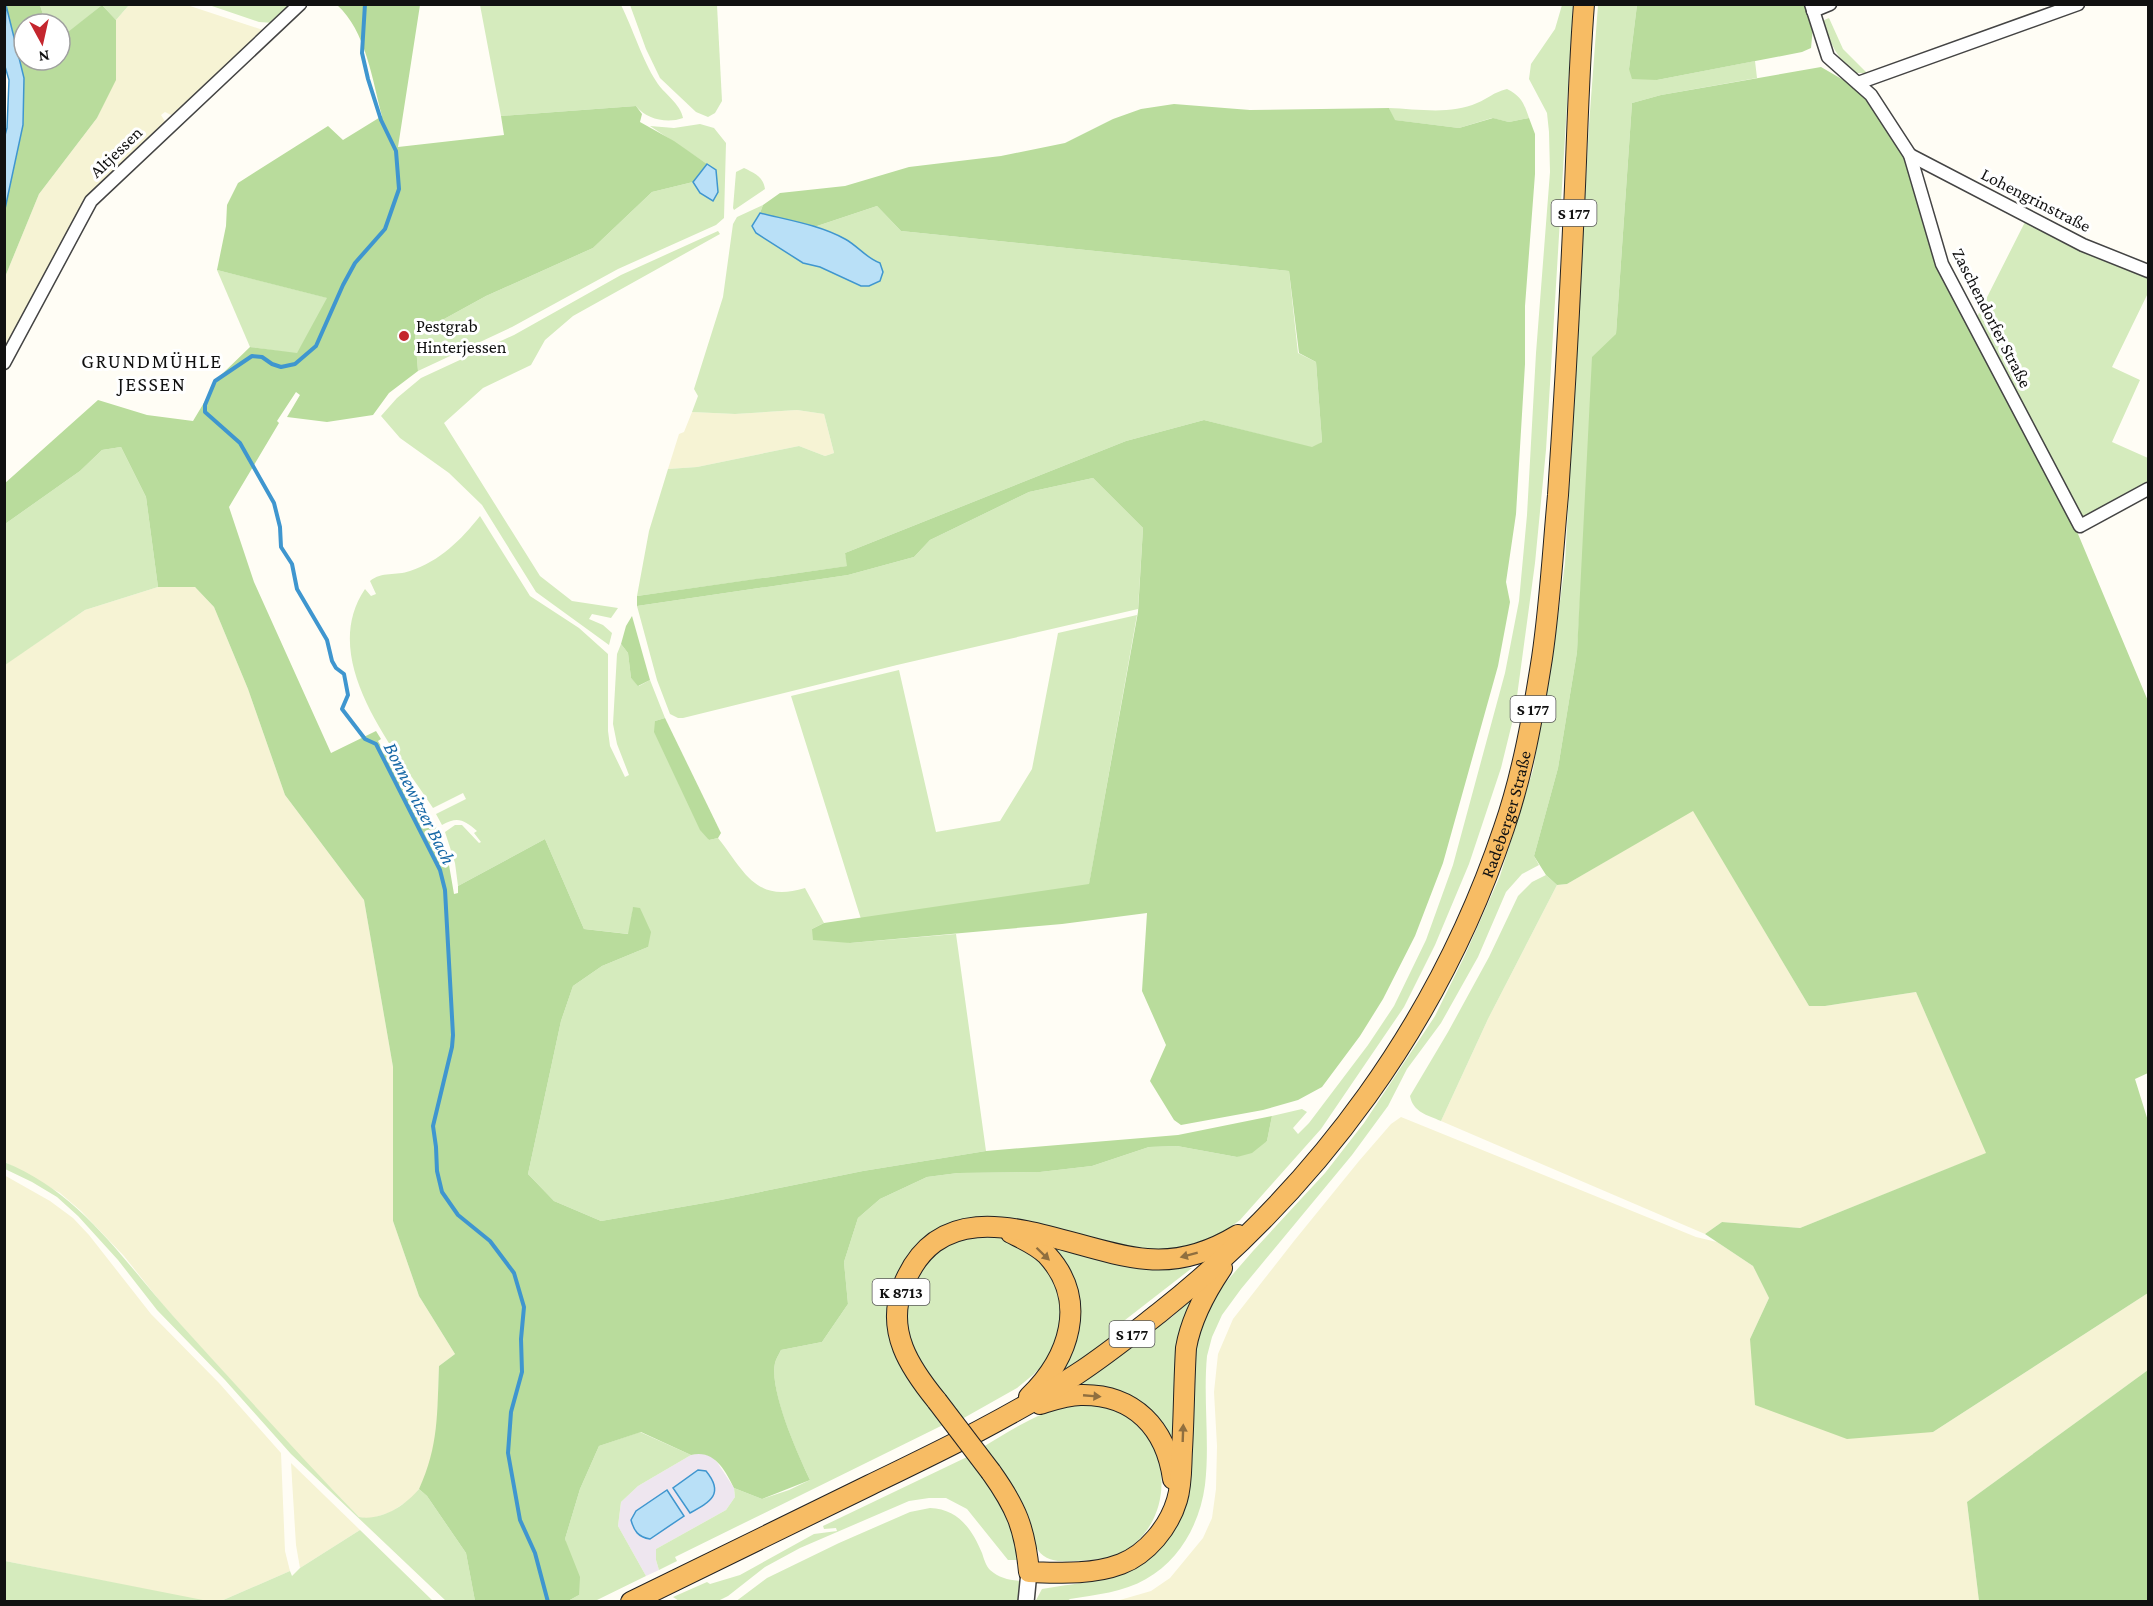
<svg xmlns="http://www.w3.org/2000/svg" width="2153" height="1606" font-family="'Crimson Pro',serif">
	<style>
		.industrial { fill: #eee6ef }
		.farmland { fill: #f6f3d4 }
		.green { fill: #d5ebbd }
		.forest { fill: #b9dc9c }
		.water { fill: #b9e0f7; stroke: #3f96cf; stroke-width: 1.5 }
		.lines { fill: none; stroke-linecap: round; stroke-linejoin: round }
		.stream { stroke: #3f96cf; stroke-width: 4 }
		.minor-casing { stroke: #444; stroke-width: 15 }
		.tertiary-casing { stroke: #444; stroke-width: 18 }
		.trunk-casing { stroke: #222; stroke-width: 22 }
		.minor { stroke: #fff; stroke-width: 12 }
		.tertiary { stroke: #fff; stroke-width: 15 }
		.trunk { stroke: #f7bc64; stroke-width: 20 }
		.trunk-bridge-casing { stroke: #222; stroke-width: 22; stroke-linecap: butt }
		.trunk-bridge { stroke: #f7bc64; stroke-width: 20 }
		.oneway { fill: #906f3f }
		.poi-dot { fill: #c4262e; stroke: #fff; stroke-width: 2 }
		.labels { text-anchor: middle; stroke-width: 6; stroke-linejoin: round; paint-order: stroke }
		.shield { fill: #fff; stroke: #585858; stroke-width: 1.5 }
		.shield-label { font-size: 16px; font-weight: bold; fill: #111 }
		.street-label { font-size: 18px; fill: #111; stroke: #fff }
		.poi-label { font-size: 18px; fill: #111; stroke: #fff; text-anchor: start }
		.neighbourhood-label { font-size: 20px; letter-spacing: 1.5px; fill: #111; stroke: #fff }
		.water-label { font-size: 20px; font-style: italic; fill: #1768a6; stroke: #fff }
	</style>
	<rect width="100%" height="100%" fill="#fffdf5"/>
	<!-- industrial -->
	<polygon class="industrial" points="700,1453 713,1457 719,1465 734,1488 735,1497 726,1510 656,1549 656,1560 659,1570 646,1576 618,1526 621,1502 638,1486 691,1455"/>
	<!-- farmland -->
	<g class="farmland">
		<polygon points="129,5 187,5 266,31 173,116 165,112 161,115 166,123 102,183 5,350 5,277 39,194 97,118 115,80 116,20"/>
		<polygon points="797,410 824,414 834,453 825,456 799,446 697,467 668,469 679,434 684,432 692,412 735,414"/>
		<polygon points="158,587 195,587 214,607 248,689 285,795 364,900 393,1067 393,1221 419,1296 455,1354 439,1366 437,1435 430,1467 419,1489 412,1498 391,1512 370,1519 359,1517 293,1449 163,1305 124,1256 81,1211 60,1193 5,1162 4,665 85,610"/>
		<polygon points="1693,810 1809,1006 1825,1006 1916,992 1987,1153 1800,1228 1722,1222 1705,1234 1441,1121 1488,1019 1557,885 1567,884"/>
		<polygon points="1401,1117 1696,1237 1717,1242 1753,1266 1769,1298 1750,1339 1933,1432 2148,1293 2148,1370 1967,1502 1979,1601 1113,1602 1151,1591 1170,1578 1203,1538 1212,1518 1216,1489 1217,1446 1214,1392 1218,1354 1233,1319 1294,1241 1359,1161 1391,1124"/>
		<polygon points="4,1175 50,1201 73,1218 89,1235 151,1314 219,1383 281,1453 285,1551 290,1571 221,1601 208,1602 5,1561"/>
		<polygon points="291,1463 360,1530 300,1568 296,1545"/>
	</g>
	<!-- green -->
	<g class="green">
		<polygon points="40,5 129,5 116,20 102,5 63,37 60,35 60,24 46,24"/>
		<polygon points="209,5 292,5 274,23 259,22"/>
		<path d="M 480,5 L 621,5 C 632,27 643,61 656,81 C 663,93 681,104 683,118 C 667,124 646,119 636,106 L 501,116 Z"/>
		<polygon points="630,5 717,5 722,101 715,113 708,117 696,112 660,78 646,49"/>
		<path d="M 1562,5 L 1573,5 L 1546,450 L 1535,563 L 1515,711 L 1501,768 L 1469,864 L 1435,945 L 1404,1007 L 1321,1129 L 1240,1220 L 1213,1240 L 1196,1246 L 1151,1253 L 1021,1221 L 991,1218 L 965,1221 L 893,1291 L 912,1382 L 943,1425 L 675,1557 L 677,1561 L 659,1570 L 656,1560 L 656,1549 L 726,1510 L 735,1497 L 734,1488 L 762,1499 L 789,1490 L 810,1480 C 798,1455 769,1391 775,1363 C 776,1359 779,1354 781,1350 L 822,1342 L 848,1304 L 844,1262 L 858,1218 L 880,1199 L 927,1177 L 958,1173 L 1040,1172 L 1092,1166 L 1149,1147 L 1177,1146 L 1237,1157 L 1267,1141 L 1272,1116 L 1302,1109 L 1307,1112 L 1293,1128 L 1298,1134 L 1309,1123 L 1368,1045 L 1394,1006 L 1426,940 L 1453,865 L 1505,673 L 1519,601 L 1527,515 L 1536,353 L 1550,172 L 1549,132 L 1547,113 L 1529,79 L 1531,64 L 1555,29 Z"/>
		<path d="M 1598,5 L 1637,5 L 1629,69 L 1657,80 L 1755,61 L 1757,78 L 1661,95 L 1632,103 L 1616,334 L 1582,570 L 1577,652 L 1558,768 L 1534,856 L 1539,865 L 1522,874 L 1506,892 L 1478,957 L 1441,1023 L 1407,1069 L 1388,1106 L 1352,1155 L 1241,1289 L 1222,1315 L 1212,1337 L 1207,1356 C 1203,1399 1210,1442 1205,1485 C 1200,1523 1180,1560 1146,1579 C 1124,1592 1095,1595 1070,1599 L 1067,1601 L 1035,1602 L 1042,1589 C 1092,1580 1145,1582 1173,1531 C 1181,1515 1186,1505 1188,1487 L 1194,1343 L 1207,1304 L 1253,1251 L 1325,1173 L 1364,1123 L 1435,1016 L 1465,955 L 1500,876 L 1533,770 L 1553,655 L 1565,563 L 1589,125 Z"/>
		<path d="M 1829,18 L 1843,49 L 1867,73 L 1855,73 C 1837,59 1830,42 1822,21 Z"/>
		<path d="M 1507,89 C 1521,96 1524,103 1529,118 L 1509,122 L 1492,118 L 1459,128 L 1394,120 L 1389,108 C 1417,109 1451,115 1477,103 C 1489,98 1492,93 1507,89 Z"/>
		<polygon points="700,124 714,128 726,143 724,218 716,225 618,269 512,327 418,371 415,335 486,296 593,248 652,192 693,182 700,193 716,170 650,126 674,128"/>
		<path d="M 744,168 C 754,173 763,176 765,189 L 734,210 L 733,208 L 736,172 Z"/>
		<polygon points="763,205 760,213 754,222 803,263 820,267 848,280 880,263 869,259 846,240 814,227 877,206 901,231 1289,271 1298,353 1316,362 1322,442 1313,448 1204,420 1126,441 845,553 848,566 637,596 649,531 668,469 697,467 799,446 825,456 834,453 824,414 797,410 735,414 692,412 698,396 694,389 723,297 733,224 737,217"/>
		<polygon points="2025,222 2073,248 2148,277 2148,293 2112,367 2140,380 2112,442 2148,458 2148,483 2081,519 1975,321"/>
		<polygon points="718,231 720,234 573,316 545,340 531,365 483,388 444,423 540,576 572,601 618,608 611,618 592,614 589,619 603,625 612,633 609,645 536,592 482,505 449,473 400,438 381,416 397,398 421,378 514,335 621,275"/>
		<polygon points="217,270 328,298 297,354 250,347"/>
		<polygon points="121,447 146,497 158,587 85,610 5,665 5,524 80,471 102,450"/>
		<polygon points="1093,478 1143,528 1138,609 897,665 683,718 678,718 670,714 657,680 637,606 848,575 914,557 930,540 1029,492"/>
		<path d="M 480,516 L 530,596 L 579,628 L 608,654 L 608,731 L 610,746 L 625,777 L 629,775 L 617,744 L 613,724 L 617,654 L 621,644 L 628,653 L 631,678 L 639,686 L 650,680 L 665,718 L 655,721 L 709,840 L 718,838 C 745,872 755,903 805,888 L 824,923 L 812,929 L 850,943 L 956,934 L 986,1151 L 863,1171 L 716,1201 L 601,1221 L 554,1201 L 528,1174 L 561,1021 L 573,986 L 602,966 L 648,947 L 633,908 L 629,934 L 584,929 L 545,839 L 458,886 L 455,863 L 445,832 L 455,825 L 462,825 L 479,843 L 481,842 L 474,833 L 477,831 C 464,820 458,816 442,825 L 436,814 L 466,799 L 463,793 L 433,808 C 395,750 317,660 365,589 L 371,596 L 376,594 L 370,581 C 382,571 396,576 410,571 C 440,561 461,540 480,516 Z"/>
		<polygon points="1137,615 1089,885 861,919 791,696 899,670 936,832 1000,821 1032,769 1058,633"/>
		<path d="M 1546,875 L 1557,885 L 1488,1019 L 1441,1121 C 1427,1115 1413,1112 1410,1096 L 1448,1032 L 1489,957 L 1518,896 L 1532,882 Z"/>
		<path d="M 4,1162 C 81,1193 121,1258 174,1317 C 235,1384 296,1452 359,1517 C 381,1521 405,1506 419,1489 L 427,1496 L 466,1553 L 475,1601 L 446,1601 L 291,1454 L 225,1380 L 157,1310 L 118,1260 L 78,1216 L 57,1197 L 32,1182 L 5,1169 Z"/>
		<path d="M 986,1236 L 1005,1238 L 1037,1258 L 1046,1269 L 1056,1288 L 1061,1303 L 1062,1317 L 1051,1356 L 1034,1374 L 1017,1388 L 962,1419 C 946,1399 926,1378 916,1355 C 900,1318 906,1276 939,1251 C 944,1248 949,1243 954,1241 C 964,1237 976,1237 986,1236 Z"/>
		<polygon points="1038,1238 1179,1267 1192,1268 1116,1327 1111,1339 1055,1377 1076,1336"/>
		<polygon points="1194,1297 1176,1451 1165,1430 1073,1388 1172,1317"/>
		<path d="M 1085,1403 C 1094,1405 1104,1405 1112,1407 C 1125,1412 1135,1423 1144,1433 C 1176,1471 1163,1537 1115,1555 C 1102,1560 1089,1560 1075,1561 C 1062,1562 1046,1562 1038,1550 C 1031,1541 1033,1525 1028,1515 C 1018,1490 999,1468 983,1447 C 1015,1428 1047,1406 1085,1403 Z"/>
		<polygon points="640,1432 691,1455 638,1486 621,1502 618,1526 646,1576 595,1601 568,1601 579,1595 565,1539 580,1489 599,1446"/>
		<polygon points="967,1457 995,1494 1014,1525 1020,1557 1018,1560 1008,1560 967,1509 946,1498 929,1498 909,1501 800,1548 765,1567 728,1596 718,1601 679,1601 673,1597 707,1582 710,1584 740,1575 814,1534 837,1531 836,1528 824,1529 823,1526"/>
		<path d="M 930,1508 C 958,1509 972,1529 982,1553 C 984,1559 986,1566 990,1570 C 999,1578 1009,1580 1020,1581 L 1019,1601 L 735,1602 L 767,1578 L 839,1543 L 910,1512 Z"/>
		<polygon points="360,1530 433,1601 221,1601 290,1571 292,1576 300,1568"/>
		<polygon points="5,1561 208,1601 5,1601"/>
	</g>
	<!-- forest -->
	<g class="forest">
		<polygon points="6,5 40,5 46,24 24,24 24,60 60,60 60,35 63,36 102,5 116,20 116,80 97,118 39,194 5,277 5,209 23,125 24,78"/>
		<path d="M 337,5 L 420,5 L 398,147 L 504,135 L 501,116 L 636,106 L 642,114 L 640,122 L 674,141 L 707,164 L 693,182 L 652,192 L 593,248 L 486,296 L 415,335 L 418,371 L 389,393 L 373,415 L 327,422 L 287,417 L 300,395 L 296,392 L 277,421 L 279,423 L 229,507 L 254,582 L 331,753 L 376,731 L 381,739 L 378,741 L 385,753 L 389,751 L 439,832 L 449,865 L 454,894 L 458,893 L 458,886 L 545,839 L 584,929 L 628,934 L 633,907 L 640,908 L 651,932 L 648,947 L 602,966 L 573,986 L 561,1021 L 528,1174 L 554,1201 L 601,1221 L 716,1201 L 863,1171 L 986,1151 L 1178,1135 L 1272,1116 L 1267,1141 L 1252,1153 L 1237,1157 L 1177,1146 L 1149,1147 L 1092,1166 L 1040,1172 L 958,1173 L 927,1177 L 880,1199 L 858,1218 L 844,1262 L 848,1304 L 822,1342 L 781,1350 C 779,1354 776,1359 775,1363 C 769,1390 798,1455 810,1480 L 762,1499 L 734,1488 C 725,1470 714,1449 691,1455 L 641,1432 L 599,1446 L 580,1489 L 565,1539 L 580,1577 L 579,1595 L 568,1601 L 475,1601 L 466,1553 L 427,1496 L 419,1489 C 439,1446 437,1412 439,1366 L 455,1354 L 419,1296 L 393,1221 L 393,1067 L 364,900 L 285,795 L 248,689 L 214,607 L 195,587 L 158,587 L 146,497 L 121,447 L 102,450 L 80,471 L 5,524 L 4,484 L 98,400 L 147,415 L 193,421 L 220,376 L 250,347 L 297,353 L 327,298 L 217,270 L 226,226 L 227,205 L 238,183 L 328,126 L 343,140 L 382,116 C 372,79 366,31 337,5 Z"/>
		<polygon points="1637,5 1804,5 1813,27 1811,48 1802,52 1657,80 1632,79 1629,69"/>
		<polygon points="1821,67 1852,85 1864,96 1880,115 1905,155 1939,266 2073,522 2148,701 2148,1073 2135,1079 2148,1121 2148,1293 1933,1432 1847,1439 1755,1405 1750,1339 1769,1298 1753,1266 1705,1234 1722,1222 1800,1228 1986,1153 1916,992 1825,1006 1809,1006 1693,811 1567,884 1557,885 1546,875 1534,856 1558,768 1577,652 1592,357 1616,334 1632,103 1661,95"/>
		<polygon points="1174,104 1250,110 1389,108 1395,120 1459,128 1493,118 1509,122 1529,118 1535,134 1535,174 1525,306 1525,364 1516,514 1506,582 1510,602 1498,666 1443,863 1415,936 1383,999 1360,1036 1322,1087 1298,1100 1263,1110 1181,1125 1174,1120 1150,1081 1166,1045 1142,991 1147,913 1062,924 850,943 813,940 812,929 824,923 1089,884 1138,612 1143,528 1093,478 1029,492 930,540 914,557 848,575 637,606 637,596 847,566 845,553 1126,441 1204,420 1312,447 1322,442 1316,362 1299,353 1289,271 901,231 877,206 814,227 760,213 763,205 780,193 845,186 909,167 1001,156 1065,143 1113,119 1141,109"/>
		<polygon points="632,616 650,680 638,686 631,678 628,653 621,644 626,626"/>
		<polygon points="665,718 721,833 718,838 709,840 700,830 654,732 655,721"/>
		<polygon points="2148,1370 2148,1601 1979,1601 1967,1502"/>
	</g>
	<!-- water -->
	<g class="water">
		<polygon points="6,5 24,78 23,125 5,209 4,139 7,128 9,80 4,63"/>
		<polygon points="707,164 716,170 718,192 713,201 700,193 693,182"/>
		<path d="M 760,213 C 788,220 820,225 845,239 C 858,246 866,258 880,263 L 883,272 L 880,281 L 869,286 L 861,286 L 820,267 L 803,263 L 756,233 L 752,226 Z"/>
		<path d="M 698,1470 L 706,1471 C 725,1494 710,1502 690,1513 L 673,1488 Z"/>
		<path d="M 667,1490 L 684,1516 L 650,1539 C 638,1537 634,1531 631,1520 L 636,1511 Z"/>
	</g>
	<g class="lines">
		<!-- stream -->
		<polyline class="stream" points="365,4 362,53 368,79 381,120 396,151 399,189 385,229 355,263 343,285 316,346 295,364 281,367 272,364 262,357 252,356 215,381 205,405 205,412 240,443 274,503 280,527 281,547 292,564 297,589 327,640 332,661 336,668 344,674 348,695 342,709 365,739 376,744 440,870 445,890 453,1035 452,1047 433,1126 436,1147 437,1171 442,1192 458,1215 490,1241 514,1273 524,1307 521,1339 522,1372 511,1412 508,1453 520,1520 535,1553 548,1602"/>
		<defs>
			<g id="minor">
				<polyline points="1811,4 1828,57 1871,95 1910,155 1942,264 2080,526 2148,489"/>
				<polyline points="1813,11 1830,4"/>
				<polyline points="1858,83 2078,4"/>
				<polyline points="1910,155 2083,245 2148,271"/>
				<polyline points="4,363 91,201 300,4"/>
			</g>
			<polyline id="tertiary" points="1026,1602 1029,1572"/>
			<g id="trunk">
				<path d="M 1011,1233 C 1023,1239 1037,1245 1047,1255 C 1089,1301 1069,1358 1029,1397"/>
				<path d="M 937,1401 C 910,1368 885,1331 903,1286 C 947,1175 1068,1253 1147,1259 C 1179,1262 1210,1252 1238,1235"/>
				<path d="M 1040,1404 C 1053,1400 1067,1395 1081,1395 C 1134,1394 1166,1428 1173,1479"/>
				<path d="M 991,1472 C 1016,1507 1025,1528 1029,1572 C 1060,1573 1092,1575 1121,1564 C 1147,1554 1169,1527 1177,1500 C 1182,1484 1181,1466 1182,1450 C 1184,1416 1184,1382 1186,1348 C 1191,1319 1205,1293 1222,1268"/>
				<path id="s1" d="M 631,1602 C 710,1563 790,1524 870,1485 C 940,1451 1011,1417 1077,1374 C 1106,1355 1132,1334 1159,1313 C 1319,1186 1439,1022 1504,828 C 1523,773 1533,715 1542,658 C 1550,604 1553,549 1558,495 C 1564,407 1569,318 1573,229 C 1577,155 1578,79 1584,4"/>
			</g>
		</defs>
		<!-- minor casing -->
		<use href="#minor" class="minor-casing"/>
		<!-- tertiary casing -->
		<use href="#tertiary" class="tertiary-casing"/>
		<!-- trunk casing -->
		<use href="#trunk" class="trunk-casing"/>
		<!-- minor -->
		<use href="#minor" class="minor"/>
		<!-- tertiary -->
		<use href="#tertiary" class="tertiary"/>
		<!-- trunk -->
		<use href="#trunk" class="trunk"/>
		<defs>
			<polyline id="trunk-bridge" points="937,1401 991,1472"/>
		</defs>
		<!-- trunk-bridge casing -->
		<use href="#trunk-bridge" class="trunk-bridge-casing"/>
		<!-- trunk-bridge -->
		<use href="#trunk-bridge" class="trunk-bridge"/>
	</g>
	<!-- one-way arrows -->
	<defs><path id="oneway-solid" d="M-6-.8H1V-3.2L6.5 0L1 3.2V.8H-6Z" transform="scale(1.5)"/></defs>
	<g class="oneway">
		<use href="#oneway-solid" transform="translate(1043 1254) rotate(44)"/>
		<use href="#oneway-solid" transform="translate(1189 1255) rotate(165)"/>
		<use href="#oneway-solid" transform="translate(1092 1396) rotate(5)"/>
		<use href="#oneway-solid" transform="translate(1183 1433) rotate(-88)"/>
	</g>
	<!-- markers -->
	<circle class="poi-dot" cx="404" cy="336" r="6"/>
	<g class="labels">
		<!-- shield labels -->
		<g class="shield">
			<rect x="1551.5" y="200" width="45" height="26" rx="4.5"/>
			<rect x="1510.5" y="696" width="45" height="26" rx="4.5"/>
			<rect x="872.5" y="1279" width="57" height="26" rx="4.5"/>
			<rect x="1109.5" y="1321" width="45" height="26" rx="4.5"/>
		</g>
		<g class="shield-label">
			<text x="1574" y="219">S 177</text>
			<text x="1533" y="715">S 177</text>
			<text x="901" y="1298">K 8713</text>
			<text x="1132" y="1340">S 177</text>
		</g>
		<!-- street labels -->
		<g class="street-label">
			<text transform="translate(116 152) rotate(-44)" y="6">Altjessen</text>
			<text transform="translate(2036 200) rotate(27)" y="6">Lohengrinstraße</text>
			<text transform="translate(1992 318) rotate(63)" y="6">Zaschendorfer Straße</text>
			<text dy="6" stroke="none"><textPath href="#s1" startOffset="1221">Radeberger Straße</textPath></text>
		</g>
		<!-- poi labels -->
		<g class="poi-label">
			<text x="416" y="332">Pestgrab<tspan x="416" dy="21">Hinterjessen</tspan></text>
		</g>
		<!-- neighbourhood labels -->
		<g class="neighbourhood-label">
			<text x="152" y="368">GRUNDMÜHLE<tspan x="152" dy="23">JESSEN</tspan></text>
		</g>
		<!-- water labels -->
		<g class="water-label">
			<text transform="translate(420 803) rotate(63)" y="7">Bonnewitzer Bach</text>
		</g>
	</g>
	<!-- border -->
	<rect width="2153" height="1606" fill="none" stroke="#111111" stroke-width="12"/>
	<!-- north arrow -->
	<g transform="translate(42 42) rotate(172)"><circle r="28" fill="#ffffff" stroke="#a0a0a0" stroke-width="1.5"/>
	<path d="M0-4.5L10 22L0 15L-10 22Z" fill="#c4262e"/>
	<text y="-9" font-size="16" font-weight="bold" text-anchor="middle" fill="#111111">N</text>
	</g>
</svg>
